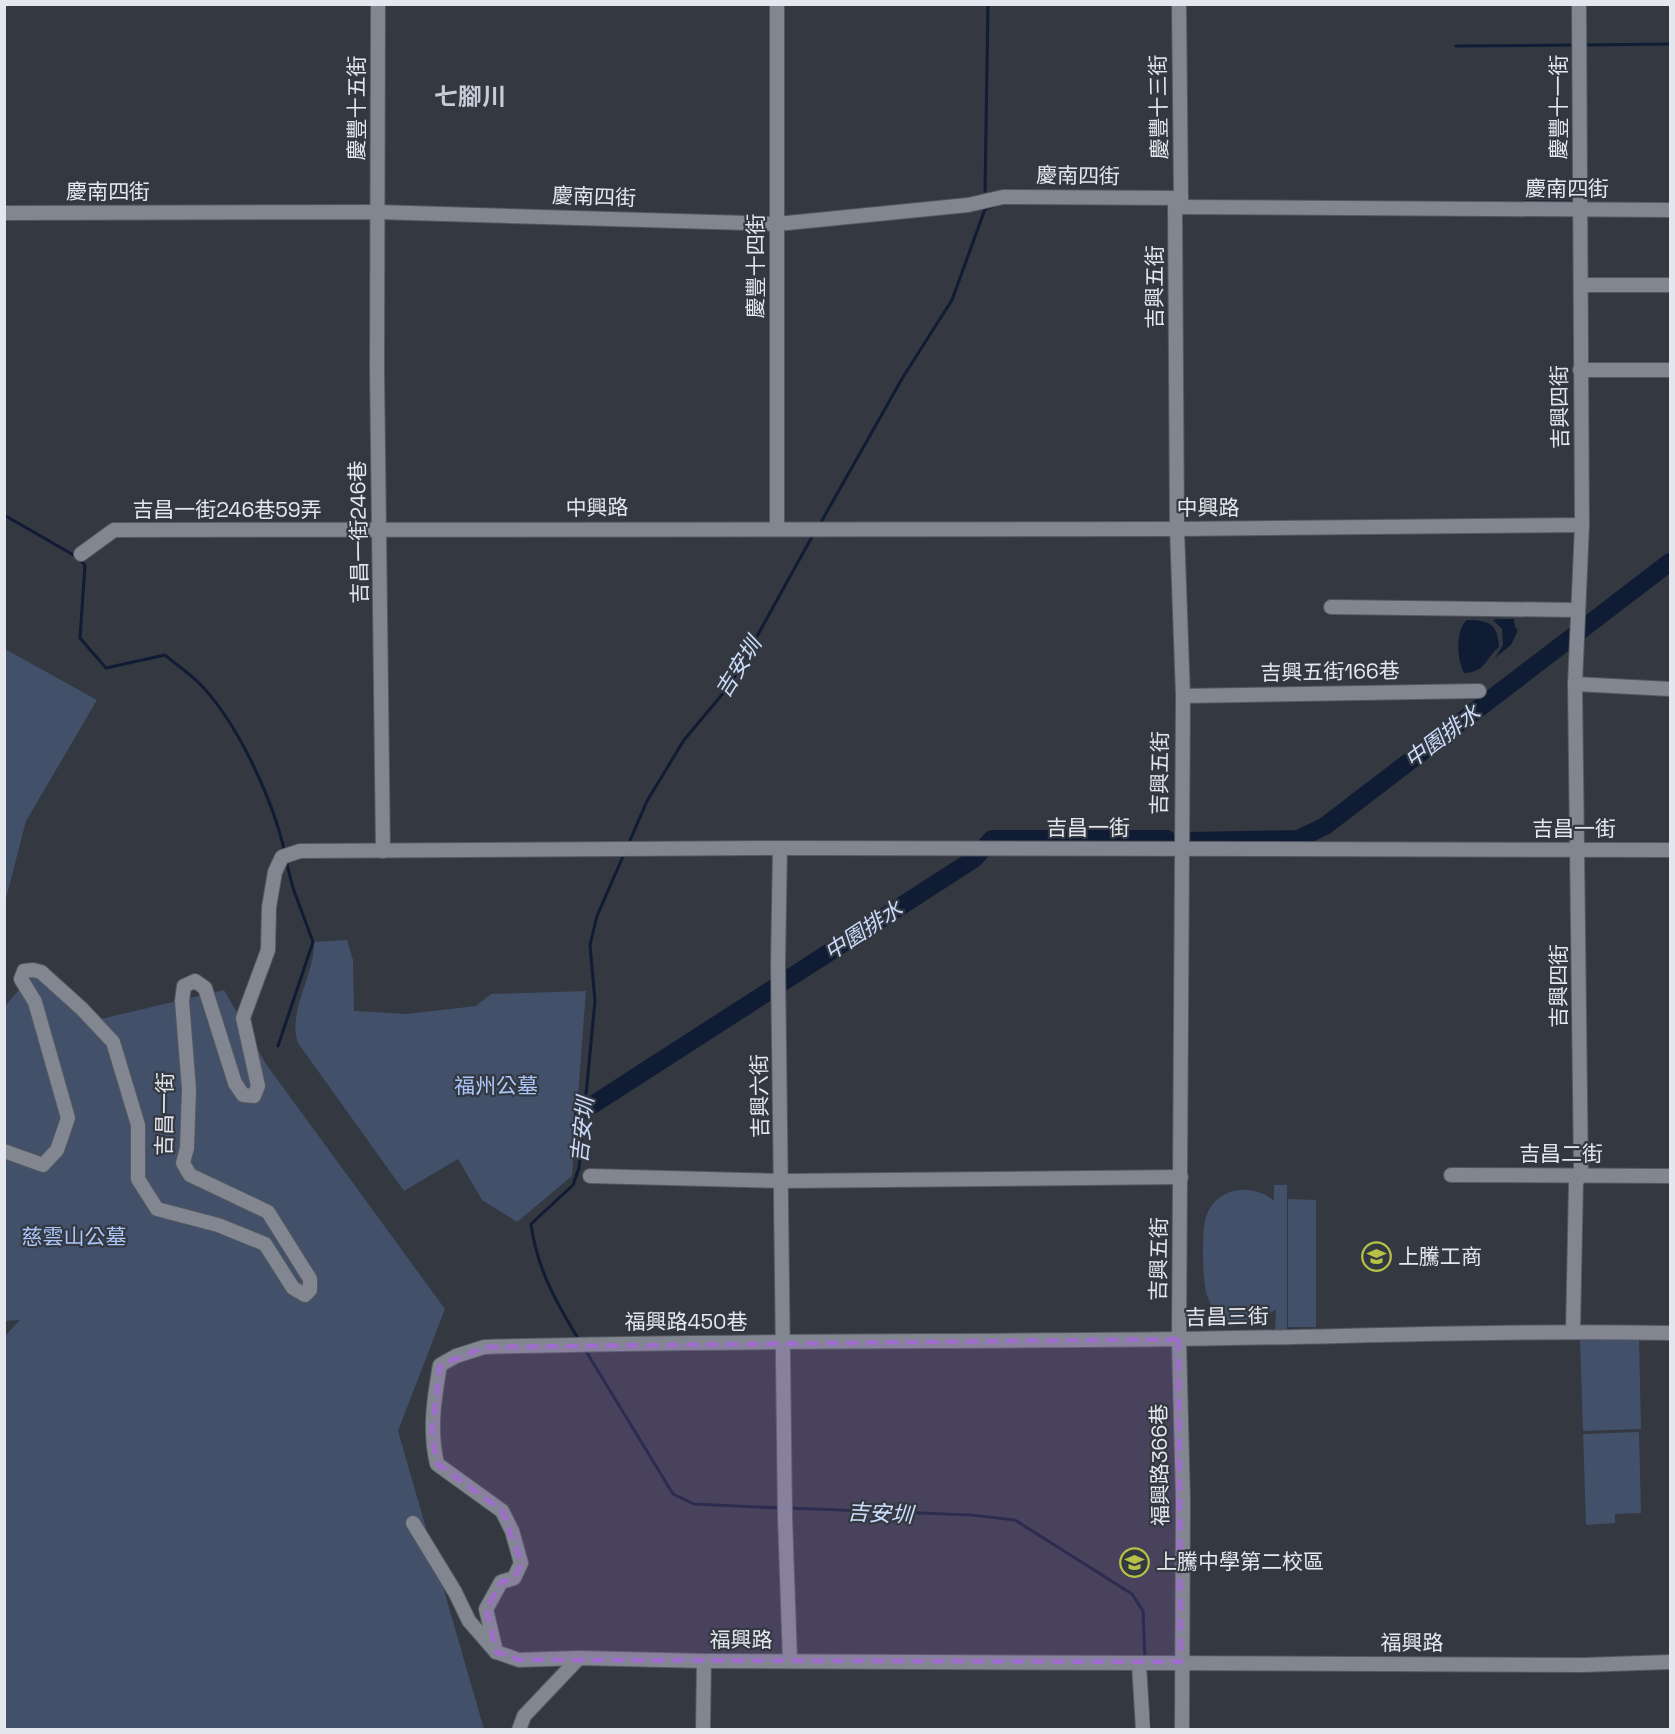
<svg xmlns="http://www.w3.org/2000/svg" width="1675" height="1734" font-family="'Space Grotesk','Noto Sans TC',sans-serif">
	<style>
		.green { fill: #43506a }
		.water { fill: #101c33 }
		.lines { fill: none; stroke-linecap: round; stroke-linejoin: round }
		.stream { stroke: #101c33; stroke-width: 3 }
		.river { stroke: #101c33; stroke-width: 18 }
		.minor-casing { stroke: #53575e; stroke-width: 16 }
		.minor { stroke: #818691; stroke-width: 14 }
		.marked { fill: #a06dcf; fill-opacity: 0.2; stroke: #a06dcf; stroke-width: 4.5; stroke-dasharray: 12 8; stroke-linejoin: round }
		.labels { text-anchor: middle; stroke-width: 4.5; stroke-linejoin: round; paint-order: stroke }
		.street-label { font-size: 21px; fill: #e4e7ed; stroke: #333841 }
		.park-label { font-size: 21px; fill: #abc6f9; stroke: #333841 }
		.poi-label { font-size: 21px; fill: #e4e7ed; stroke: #333841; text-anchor: start }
		.water-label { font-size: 22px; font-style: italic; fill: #cbdbfa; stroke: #333841 }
		.quarter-label { font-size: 24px; font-weight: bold; fill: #c7cdd8; stroke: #333841 }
	</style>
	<rect width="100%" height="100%" fill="#333841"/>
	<!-- green -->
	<g class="green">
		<polygon points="5,649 97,700 26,821 5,902"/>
		<path d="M 347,940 L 353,960 L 354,1011 L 406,1014 L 476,1006 L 491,994 L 586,991 L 572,1176 L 517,1222 L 482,1200 L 458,1159 L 404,1191 L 298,1043 C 287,1011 315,975 314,942 Z"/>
		<polygon points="40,966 88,1022 224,990 266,1064 445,1309 398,1431 484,1729 5,1729 4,1337 20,1320 5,1321 5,1006"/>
		<path d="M 1274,1185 L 1287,1185 L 1287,1334 L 1275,1334 L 1276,1309 C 1251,1330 1218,1330 1207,1295 C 1202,1279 1202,1238 1205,1221 C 1212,1188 1251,1181 1274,1201 Z"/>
		<polygon points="1288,1199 1316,1200 1316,1327 1288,1327"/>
		<polygon points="1639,1339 1641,1429 1583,1431 1580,1340"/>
		<polygon points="1639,1432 1641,1513 1615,1514 1615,1523 1586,1525 1583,1434"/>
	</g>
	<!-- water -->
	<g class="water">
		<polygon points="1497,619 1514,619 1515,627 1518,630 1511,645 1495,658 1503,645 1502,629 1493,620"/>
		<path d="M 1467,620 C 1489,620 1498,624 1499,647 C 1484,660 1486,672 1464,673 C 1457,659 1455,631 1467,620 Z"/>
	</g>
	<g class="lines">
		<!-- stream -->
		<g class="stream">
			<polyline points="1584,45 1670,44"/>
			<polyline points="1456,46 1575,45"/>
			<polyline points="985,191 988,4"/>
			<polyline points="1525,202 1575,202"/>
			<path d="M 4,515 L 77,557 L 85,565 L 80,638 L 106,668 L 165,655 C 175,664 188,672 197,681 C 237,720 273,800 285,853"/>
			<polyline points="820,524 903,377 952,300 985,209 996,205"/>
			<polyline points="628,845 647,801 684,740 730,685 813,535"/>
			<polyline points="278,1046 313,942 293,888 286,860"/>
			<path d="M 579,1340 C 556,1302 537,1269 531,1224 L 573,1185 L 579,1168 L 595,1001 L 590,945 L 597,916 L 624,854"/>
			<polyline points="584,1348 673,1494 694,1504 781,1508"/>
			<polyline points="788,1508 971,1515 1015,1520 1132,1594 1143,1611 1145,1659"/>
			<polyline points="1149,1716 1150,1730"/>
		</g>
		<!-- river -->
		<g class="river">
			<polyline points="1188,841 1298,839 1325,826 1670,562"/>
			<polyline points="583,1111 974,859 992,839 1167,839"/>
		</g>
		<defs>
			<g id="minor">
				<polyline points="378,4 377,370 383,851"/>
				<polyline points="777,4 777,528"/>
				<polyline points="1176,205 1181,198 1179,4"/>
				<polyline points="1175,207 1177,529 1183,696 1179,1339 1183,1500 1182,1730"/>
				<polyline points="1175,207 1670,210"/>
				<polyline points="4,213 377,212 777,224 968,205 1003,197 1181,198"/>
				<polyline points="1581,285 1670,285"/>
				<polyline points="1580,370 1670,370"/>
				<polyline points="81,554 114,530 1177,529 1582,525"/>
				<polyline points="1331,607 1576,610"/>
				<polyline points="1575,684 1670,689"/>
				<polyline points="1183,696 1479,691"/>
				<polyline points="780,848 778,964 785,1517 790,1661"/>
				<polyline points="4,1151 43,1165 57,1150 68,1118 35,1002 21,979 24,971 33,970 41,972 82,1009 113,1042 138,1125 138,1179 157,1209 218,1225 265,1244 293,1288 305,1295 310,1290 310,1279 268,1212 190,1175 183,1163 187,1148 189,1089 182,1001 184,986 195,981 205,988 235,1083 243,1095 254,1096 258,1086 243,1018 268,950 269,907 275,872 282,857 300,851 780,848 1670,850"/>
				<polyline points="1451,1175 1670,1176"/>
				<polyline points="590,1176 782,1181 1181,1177"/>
				<polyline points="1573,1330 1576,1182 1581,1175 1575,684 1582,525 1579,4"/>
				<polyline points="413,1523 455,1592 469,1621 496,1652 519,1660 579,1658 704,1661 1583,1665 1670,1662"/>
				<path d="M 496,1652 L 486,1609 L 501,1582 L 514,1578 L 521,1563 L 512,1531 L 502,1511 L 437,1464 C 429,1430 434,1399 440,1365 L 456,1356 L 484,1347 C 715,1340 945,1342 1176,1339 C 1341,1337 1505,1330 1670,1333"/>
				<polyline points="1139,1664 1143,1730"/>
				<polyline points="519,1730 524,1716 579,1658"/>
				<polyline points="703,1730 704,1661"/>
			</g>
		</defs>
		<!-- minor casing -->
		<use href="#minor" class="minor-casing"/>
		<!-- minor -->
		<use href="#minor" class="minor"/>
	</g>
	<!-- marked area -->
	<path class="marked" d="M 1179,1339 L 1181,1662 L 519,1660 L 496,1652 L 486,1609 L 501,1582 L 514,1578 L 521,1563 L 502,1511 L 437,1464 L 431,1436 L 440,1365 L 484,1347 Z"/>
	<!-- icons -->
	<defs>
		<symbol id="school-ring" viewBox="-11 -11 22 22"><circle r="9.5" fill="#333841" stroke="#b8c147" stroke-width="1.5"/><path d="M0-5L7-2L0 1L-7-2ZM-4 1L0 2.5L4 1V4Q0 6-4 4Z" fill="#b8c147"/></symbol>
	</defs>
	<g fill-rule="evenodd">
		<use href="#school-ring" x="1360" y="1240" width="33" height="33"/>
		<use href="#school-ring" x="1118" y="1546" width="33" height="33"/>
	</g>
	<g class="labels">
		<!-- street labels -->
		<g class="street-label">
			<text transform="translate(1159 107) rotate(-91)" y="7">慶豐十三街</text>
			<text transform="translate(1559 107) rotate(-90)" y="7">慶豐十一街</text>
			<text transform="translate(357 108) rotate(-90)" y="7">慶豐十五街</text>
			<text transform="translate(1078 176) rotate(1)" y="7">慶南四街</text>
			<text x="1567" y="196">慶南四街</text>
			<text x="108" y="199">慶南四街</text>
			<text transform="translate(594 197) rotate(2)" y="7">慶南四街</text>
			<text transform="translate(756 266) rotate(-90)" y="7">慶豐十四街</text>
			<text transform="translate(1155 287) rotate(-90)" y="7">吉興五街</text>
			<text transform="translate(1560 407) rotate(-91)" y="7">吉興四街</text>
			<text transform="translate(597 508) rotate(-1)" y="7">中興路</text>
			<text x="1208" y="515">中興路</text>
			<text x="227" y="517">吉昌一街246巷59弄</text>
			<text transform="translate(359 532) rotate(-91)" y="7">吉昌一街246巷</text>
			<text transform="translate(1330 672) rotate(-1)" y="7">吉興五街166巷</text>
			<text transform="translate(1160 773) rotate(-89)" y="7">吉興五街</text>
			<text x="1088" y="835">吉昌一街</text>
			<text x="1574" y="836">吉昌一街</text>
			<text transform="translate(1559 986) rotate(-90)" y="7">吉興四街</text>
			<text transform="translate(760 1096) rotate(-91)" y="7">吉興六街</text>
			<text transform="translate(165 1114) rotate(-89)" y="7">吉昌一街</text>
			<text x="1561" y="1161">吉昌二街</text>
			<text transform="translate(1159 1259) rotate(-89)" y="7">吉興五街</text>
			<text transform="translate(1227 1317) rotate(-1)" y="7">吉昌三街</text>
			<text x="686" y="1329">福興路450巷</text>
			<text transform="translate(1160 1465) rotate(-91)" y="7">福興路366巷</text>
			<text x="741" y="1647">福興路</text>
			<text x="1412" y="1650">福興路</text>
		</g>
		<!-- park labels -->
		<g class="park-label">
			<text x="496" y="1093">福州公墓</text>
			<text x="74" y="1244">慈雲山公墓</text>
		</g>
		<!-- poi labels -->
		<g class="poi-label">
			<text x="1398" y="1264">上騰工商</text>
			<text x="1156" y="1569">上騰中學第二校區</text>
		</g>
		<!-- water labels -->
		<g class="water-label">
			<text transform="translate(738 667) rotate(-58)" y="8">吉安圳</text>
			<text transform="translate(1442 736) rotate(-37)" y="8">中園排水</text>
			<text transform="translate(863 930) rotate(-33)" y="8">中園排水</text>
			<text transform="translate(582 1130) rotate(-84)" y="8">吉安圳</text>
			<text transform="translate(880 1513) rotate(3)" y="8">吉安圳</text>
		</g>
		<!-- quarter labels -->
		<g class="quarter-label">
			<text x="470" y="105">七腳川</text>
		</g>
	</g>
	<!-- border -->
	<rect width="1675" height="1734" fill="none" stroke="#e4e7ed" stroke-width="12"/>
</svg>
